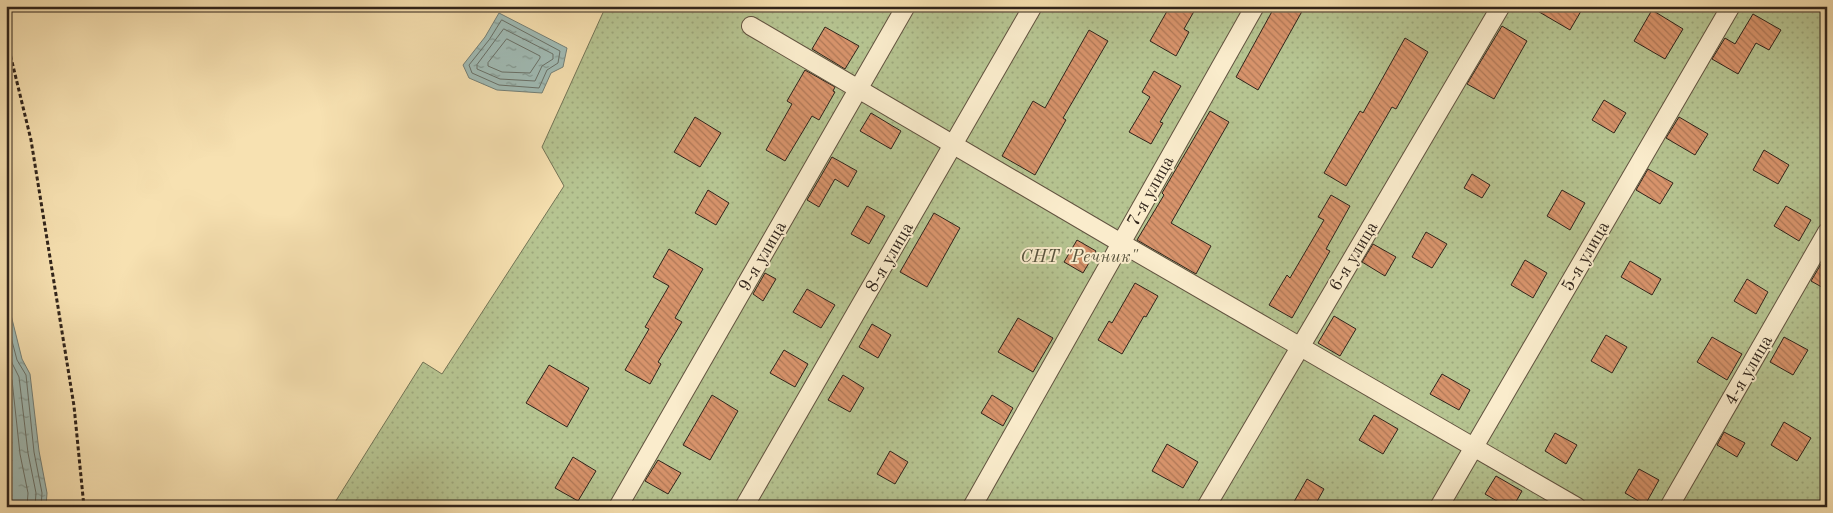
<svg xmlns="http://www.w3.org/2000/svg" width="1833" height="513" font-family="'Old Standard TT',serif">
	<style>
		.garden { fill: url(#garden-dots); stroke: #737456 }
		.water { fill: url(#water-ripples); stroke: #737f77 }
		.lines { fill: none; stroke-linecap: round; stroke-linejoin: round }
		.shore { stroke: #687068; stroke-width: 1 }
		.building { fill: url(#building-back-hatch); stroke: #30241b }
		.street-casing { stroke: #625340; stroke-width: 20 }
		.path { stroke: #30241b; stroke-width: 3; stroke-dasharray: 4 2.5; stroke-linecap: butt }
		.street { stroke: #faeccc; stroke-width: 18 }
		.labels { text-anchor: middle; stroke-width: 4; stroke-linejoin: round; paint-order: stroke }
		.street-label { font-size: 18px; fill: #30241b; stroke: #faeccc }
		.park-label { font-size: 18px; font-style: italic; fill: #58543e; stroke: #faeccc }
	</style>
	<defs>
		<pattern id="garden-dots" width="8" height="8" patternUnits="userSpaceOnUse" patternTransform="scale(1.25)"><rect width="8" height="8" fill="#b6c491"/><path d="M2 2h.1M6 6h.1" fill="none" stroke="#9da87c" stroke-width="1.8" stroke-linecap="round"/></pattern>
		<pattern id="water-ripples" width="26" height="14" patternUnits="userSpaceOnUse" patternTransform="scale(1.25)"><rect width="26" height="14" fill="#a0bbb5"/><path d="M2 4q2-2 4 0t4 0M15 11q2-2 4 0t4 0" fill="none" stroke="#839892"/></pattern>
		<pattern id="building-back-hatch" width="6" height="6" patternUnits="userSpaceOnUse" patternTransform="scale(1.25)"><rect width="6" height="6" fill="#d7936b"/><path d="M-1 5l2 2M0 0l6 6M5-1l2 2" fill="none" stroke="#af7857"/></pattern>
	</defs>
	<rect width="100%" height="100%" fill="#f7e1b1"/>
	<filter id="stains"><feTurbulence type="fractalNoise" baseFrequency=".004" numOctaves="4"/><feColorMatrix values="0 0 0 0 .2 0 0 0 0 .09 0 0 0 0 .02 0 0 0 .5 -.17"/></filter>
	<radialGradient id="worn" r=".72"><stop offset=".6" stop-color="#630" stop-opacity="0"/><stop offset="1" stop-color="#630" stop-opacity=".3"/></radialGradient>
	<!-- garden -->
	<polygon class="garden" points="606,6 1827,6 1827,507 332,507 423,362 442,374 564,186 542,147"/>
	<!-- water -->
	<g class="water">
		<polygon points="499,13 567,48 563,67 551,73 542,93 497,90 469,78 463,65 485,37"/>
		<polygon points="6,295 22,359 30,374 39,451 47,493 46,507 6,507"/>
	</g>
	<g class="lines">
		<!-- shore -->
		<g class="shore">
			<polygon points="502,20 560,51 558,63 547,70 539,88 499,85 472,73 469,65 489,40"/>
			<polygon points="504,29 553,54 553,59 542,66 535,81 500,79 477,69 477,65"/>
			<polygon points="507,39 540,56 540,58 530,73 502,72 488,66 488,63"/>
			<polyline points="6,318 17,360 26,375 34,452 42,493 41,507"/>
			<polyline points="6,342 12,363 19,377 28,453 36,493 35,507"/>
			<polyline points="6,369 12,380 20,454 28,493 27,507"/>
		</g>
	</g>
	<!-- building -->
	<g class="building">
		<polygon points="1170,6 1197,6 1184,29 1189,32 1176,56 1150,41"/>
		<polygon points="1275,6 1305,6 1258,90 1236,77"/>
		<polygon points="1529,6 1584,6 1570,30"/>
		<polygon points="1652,10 1683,29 1665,59 1634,41"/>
		<polygon points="1753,14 1781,30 1769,50 1756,43 1738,74 1712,59 1725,38 1735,44"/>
		<polygon points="1502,26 1527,41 1494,99 1467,84"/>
		<polygon points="825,27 859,46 845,69 812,49"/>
		<polygon points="1089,30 1108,41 1063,118 1066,120 1035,175 1002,156 1033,101 1045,108"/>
		<polygon points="1405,38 1428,52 1396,109 1392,107 1346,186 1324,173 1360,111 1363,113"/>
		<polygon points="805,70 835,87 833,91 835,92 819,120 812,116 785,161 766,150 792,104 787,101"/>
		<polygon points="1154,71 1181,86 1160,122 1163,123 1151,144 1129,132 1150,97 1142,92"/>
		<polygon points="1604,100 1626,113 1614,133 1592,120"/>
		<polygon points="1210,111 1229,122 1171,223 1211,246 1196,274 1137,240 1164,195 1162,193"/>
		<polygon points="871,113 901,131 891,149 860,131"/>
		<polygon points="695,117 721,133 700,167 674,152"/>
		<polygon points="1679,117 1708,134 1695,155 1666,138"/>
		<polygon points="1764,150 1789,165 1778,184 1753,170"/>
		<polygon points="832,157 857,171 848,187 835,179 819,207 807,200"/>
		<polygon points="1648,169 1673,183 1660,204 1636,190"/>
		<polygon points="1472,174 1490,185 1482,198 1464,188"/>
		<polygon points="708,190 729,203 716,225 695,213"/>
		<polygon points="1562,190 1585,203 1570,230 1547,216"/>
		<polygon points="1331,195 1350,206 1326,249 1330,251 1292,318 1269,305 1287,275 1290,278 1324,220 1318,217"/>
		<polygon points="867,206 885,216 869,244 851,234"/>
		<polygon points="1786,206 1811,220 1799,241 1774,226"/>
		<polygon points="934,213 960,228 927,287 900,272"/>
		<polygon points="1426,232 1447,244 1432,268 1412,257"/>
		<polygon points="1077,240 1096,251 1083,273 1064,262"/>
		<polygon points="1373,244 1396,257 1385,276 1362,262"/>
		<polygon points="669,249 703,269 675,318 682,322 658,362 661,364 650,384 625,370 649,329 645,327 669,286 653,277"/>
		<polygon points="1827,254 1827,290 1811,281"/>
		<polygon points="1525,260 1547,273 1533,298 1511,285"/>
		<polygon points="1630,261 1661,279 1652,295 1621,277"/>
		<polygon points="765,273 776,279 763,301 753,294"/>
		<polygon points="1747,279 1768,292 1756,314 1734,301"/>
		<polygon points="1135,283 1158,296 1146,317 1144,316 1122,354 1098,340 1109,321 1112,323"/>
		<polygon points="807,289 835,305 821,328 793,312"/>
		<polygon points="1334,316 1356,329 1340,356 1318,343"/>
		<polygon points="1018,318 1053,338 1033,372 998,352"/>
		<polygon points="872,324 891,335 878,358 859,347"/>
		<polygon points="1606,335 1627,347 1612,373 1591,361"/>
		<polygon points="1712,337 1742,354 1727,380 1697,362"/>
		<polygon points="1784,337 1808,350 1793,375 1770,362"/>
		<polygon points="784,350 808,364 795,387 770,373"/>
		<polygon points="549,365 589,388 567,427 526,403"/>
		<polygon points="1442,374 1470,390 1459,410 1430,394"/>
		<polygon points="843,375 864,388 850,412 828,400"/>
		<polygon points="712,395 738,411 710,460 683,445"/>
		<polygon points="992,395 1013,408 1003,426 981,413"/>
		<polygon points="1374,415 1398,429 1383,454 1359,440"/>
		<polygon points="1784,422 1811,438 1797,461 1771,445"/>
		<polygon points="1724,432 1745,443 1737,457 1717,445"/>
		<polygon points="1555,433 1577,445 1566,464 1545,451"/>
		<polygon points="1167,444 1198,462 1183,488 1152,471"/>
		<polygon points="890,451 908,462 895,484 877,474"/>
		<polygon points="573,457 596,471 578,501 555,488"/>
		<polygon points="658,460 681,473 668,494 645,481"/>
		<polygon points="1639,469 1659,480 1645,505 1625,493"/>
		<polygon points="1496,476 1522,491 1513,507 1507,507 1485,494"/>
		<polygon points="1307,479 1324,489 1314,507 1291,507"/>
	</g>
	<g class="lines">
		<defs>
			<g id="street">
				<polyline points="751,26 1121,243 1577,507"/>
				<polyline points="618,507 906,6"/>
				<polyline points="744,507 1033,6"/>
				<polyline points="972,507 1255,6"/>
				<polyline points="1206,507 1501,6"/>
				<polyline points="1439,507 1731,6"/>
				<polyline points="1669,507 1827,232"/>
			</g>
		</defs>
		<!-- street casing -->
		<use href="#street" class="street-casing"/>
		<!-- path -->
		<polyline class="path" points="6,37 31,140 74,406 84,507"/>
		<!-- street -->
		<use href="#street" class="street"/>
	</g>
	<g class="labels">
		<!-- street labels -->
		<g class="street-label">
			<text transform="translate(1150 191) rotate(-61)" y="6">7-я улица</text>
			<text transform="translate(762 256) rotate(-60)" y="6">9-я улица</text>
			<text transform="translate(1353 256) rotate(-59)" y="6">6-я улица</text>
			<text transform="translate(1585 256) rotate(-60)" y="6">5-я улица</text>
			<text transform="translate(889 257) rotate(-60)" y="6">8-я улица</text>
			<text transform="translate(1748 370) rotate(-60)" y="6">4-я улица</text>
		</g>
		<!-- park labels -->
		<g class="park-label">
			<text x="1079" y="262">СНТ "Речник"</text>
		</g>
	</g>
	<!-- margin -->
	<rect width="1833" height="513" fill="none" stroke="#f7e1b1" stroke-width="25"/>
	<rect x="8" y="8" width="1818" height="498" fill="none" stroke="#30241b" stroke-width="2.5"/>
	<rect x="12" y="12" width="1808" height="488" fill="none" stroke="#30241b"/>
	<rect width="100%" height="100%" filter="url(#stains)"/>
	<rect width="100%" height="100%" fill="url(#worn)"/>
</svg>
